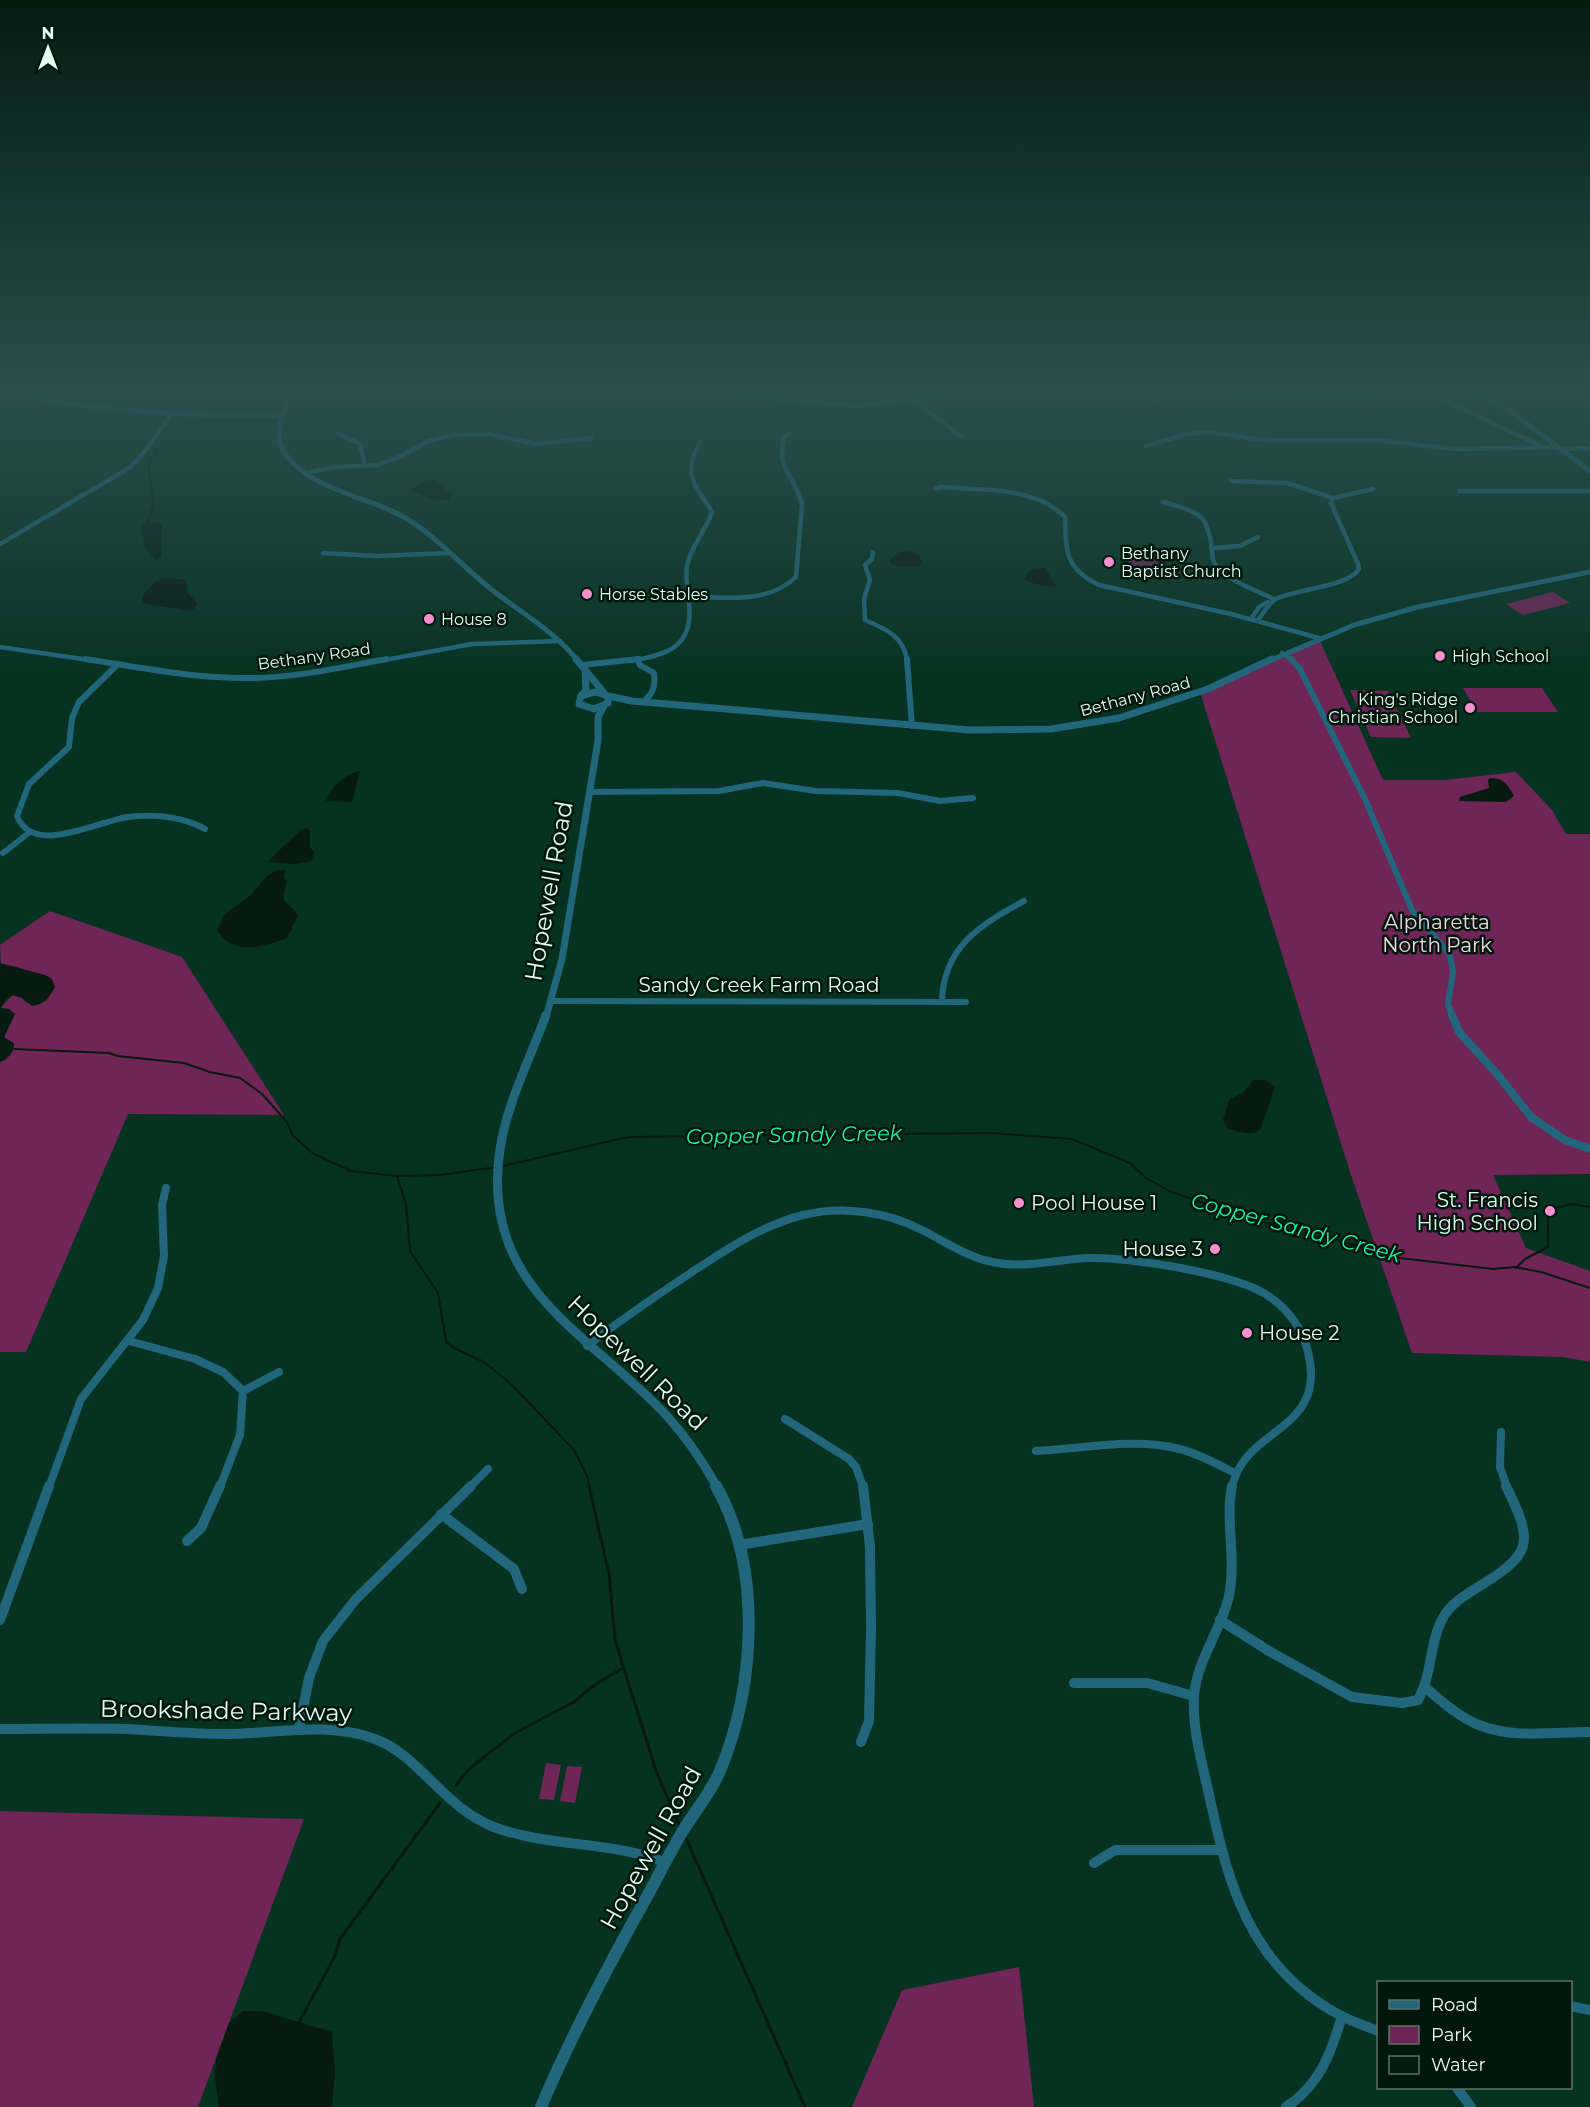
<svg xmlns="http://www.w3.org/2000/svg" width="1590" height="2107" font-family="Montserrat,sans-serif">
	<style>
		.green { fill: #6f2556 }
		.water { fill: #071a12 }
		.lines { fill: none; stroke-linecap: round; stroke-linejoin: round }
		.stream-far2 { stroke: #071a12; stroke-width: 1.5 }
		.stream-far1 { stroke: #071a12; stroke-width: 2 }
		.stream { stroke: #071a12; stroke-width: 3 }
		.minor-far3 { stroke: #22667c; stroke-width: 4.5 }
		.minor-far2 { stroke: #22667c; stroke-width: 6 }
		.minor-far1 { stroke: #22667c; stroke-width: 8 }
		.minor { stroke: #22667c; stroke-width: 10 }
		.tertiary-far3 { stroke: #22667c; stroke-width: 5 }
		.tertiary-far2 { stroke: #22667c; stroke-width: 7 }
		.tertiary-far1 { stroke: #22667c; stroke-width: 9 }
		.tertiary { stroke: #22667c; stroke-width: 12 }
		.poi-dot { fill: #f690cf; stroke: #01170d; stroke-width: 2 }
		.labels { text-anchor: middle; stroke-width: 5; stroke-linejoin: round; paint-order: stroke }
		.far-poi-label { font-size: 16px; fill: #e0fdee; stroke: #01170d; text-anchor: start }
		.far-street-label { font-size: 16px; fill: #e0fdee; stroke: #01170d }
		.park-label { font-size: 20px; fill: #f0d5e4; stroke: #01170d }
		.street-label { font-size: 20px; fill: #e0fdee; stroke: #01170d }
		.poi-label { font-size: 20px; fill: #e0fdee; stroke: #01170d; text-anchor: end }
		.water-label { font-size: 21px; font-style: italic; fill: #1cf1ac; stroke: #01170d }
		.near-street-label { font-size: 24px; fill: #e0fdee; stroke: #01170d }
	</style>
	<rect width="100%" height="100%" fill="#063221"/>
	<!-- green -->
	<g class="green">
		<polygon points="1122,551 1154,551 1164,580 1133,571"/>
		<polygon points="1553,592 1570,603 1523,615 1506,604"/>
		<polygon points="1320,641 1383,780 1445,780 1516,772 1552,810 1566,834 1590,834 1590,1174 1493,1175 1526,1248 1590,1271 1590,1362 1563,1357 1412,1353 1351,1175 1200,692"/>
		<polygon points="1463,688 1542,688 1558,712 1477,712"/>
		<polygon points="1350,690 1388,691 1411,738 1371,737"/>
		<polygon points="50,911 182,957 284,1115 128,1114 26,1352 0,1352 0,1062 7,1059 4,1037 15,1014 9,1009 0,1008 13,995 22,998 27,1003 38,1005 49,998 18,967 1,965 0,945"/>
		<polygon points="546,1763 561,1765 554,1800 539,1799"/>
		<polygon points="567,1766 582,1767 575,1803 560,1801"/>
		<polygon points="0,1811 304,1819 198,2107 0,2107"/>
		<polygon points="1019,1967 1034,2107 852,2107 902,1990"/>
	</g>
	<!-- water -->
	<g class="water">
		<polygon points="1133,398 1174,408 1182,412 1176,418 1163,417 1145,411 1125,410 1112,403 1120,399"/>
		<polygon points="434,480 452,495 449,500 435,501 410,490 424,481"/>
		<polygon points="162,523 161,557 156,560 145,547 141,526 144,524"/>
		<polygon points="910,551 919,555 922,563 919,566 893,566 890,560 899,552"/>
		<polygon points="1043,568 1046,568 1056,587 1043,586 1024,580 1029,570"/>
		<polygon points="169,578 186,580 187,592 197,603 194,609 188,611 143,603 142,596 156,581"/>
		<path d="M 360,771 L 352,802 L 326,801 C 330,788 346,773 360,771 Z"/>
		<path d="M 1490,778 C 1504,778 1508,785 1514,796 L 1506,802 L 1459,801 L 1460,797 L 1489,788 L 1488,780 Z"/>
		<polygon points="307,828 310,832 310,848 314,851 312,861 295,864 267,862 302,829"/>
		<path d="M 277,870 L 285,870 L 284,877 L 287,882 C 279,906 286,899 298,915 L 287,938 C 264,947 231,956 217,930 L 224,915 L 251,895 L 267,876 Z"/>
		<path d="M 0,963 L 45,975 L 52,979 L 55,987 C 49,998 44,1004 32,1006 L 22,998 L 13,995 L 6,999 L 1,1008 L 9,1009 L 15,1014 L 4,1037 L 14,1043 C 14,1053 9,1058 0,1062 Z"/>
		<path d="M 1253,1080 L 1266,1080 L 1275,1087 L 1261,1128 C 1252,1139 1240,1130 1228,1129 L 1223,1120 L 1229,1100 L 1244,1092 Z"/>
		<polygon points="243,2011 262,2011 332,2032 335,2071 332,2107 219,2107 215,2078 216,2059 229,2023"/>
	</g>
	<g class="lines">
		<!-- stream-far2 -->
		<path class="stream-far2" d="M 147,523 C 161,496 145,482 150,462 L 178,412 L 198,403 L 208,390"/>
		<!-- stream-far1 -->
		<g class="stream-far1">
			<polyline points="14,1049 109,1053 117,1056 184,1063 210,1072 240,1078 262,1094 287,1122 293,1136 314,1154 351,1171 397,1176 439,1175 498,1167"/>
			<polyline points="503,1166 628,1137 993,1133 1072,1139 1130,1163 1146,1178 1169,1191 1243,1217 1284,1227 1305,1229 1391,1257 1493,1269 1515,1267 1541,1272 1590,1288"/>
			<polyline points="397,1176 406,1204 410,1251 438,1293 446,1341 452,1347 484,1362 511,1384 574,1450 587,1476 590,1487"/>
			<polyline points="1516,1268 1525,1259 1548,1247 1548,1218 1555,1208 1572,1204 1590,1207"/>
		</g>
		<!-- stream -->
		<g class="stream">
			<polyline points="589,1486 609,1574 615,1640 656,1771 680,1826"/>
			<polyline points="456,1785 469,1769 515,1733 574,1702 593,1686 623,1668"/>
			<polyline points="685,1836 805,2107"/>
			<polyline points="299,2022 334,1958 340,1939 440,1803"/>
		</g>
		<!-- minor-far3 -->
		<g class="minor-far3">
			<polyline points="1217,390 1240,396 1378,398"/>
			<polyline points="697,391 856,406 941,395 961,390"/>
			<polyline points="1428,392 1545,448"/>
			<polyline points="912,399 962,437"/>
			<polyline points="337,433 360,444 365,466"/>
			<polyline points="1146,446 1187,434 1208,432 1262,440 1375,440 1455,449 1560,447"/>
			<polyline points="1563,449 1590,448"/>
			<polyline points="307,473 334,467 377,465 399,457 426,442 452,435 489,434 536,444 591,438"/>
			<polyline points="1231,481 1287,483 1333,498"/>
			<path d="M 935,489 L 940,487 C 981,490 1034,486 1065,517 C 1066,552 1065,568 1099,585 L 1231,614 L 1319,638"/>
			<polyline points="1459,491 1590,491"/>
			<path d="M 1164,502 C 1198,513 1207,511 1212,549 C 1212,555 1212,562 1217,567 C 1231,582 1255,590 1274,599"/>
			<polyline points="0,544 129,468 141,456 171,415"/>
			<polyline points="1211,548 1240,546 1258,537"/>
			<path d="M 873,552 L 872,559 L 865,565 L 870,580 L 864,599 L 865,620 C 884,628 905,637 907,661"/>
			<polyline points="323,553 377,556 449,553"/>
			<path d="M 688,596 C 724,598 768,604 796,577 L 802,504 C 794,474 776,471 784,437 L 790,434"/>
			<polyline points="1251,619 1259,607 1268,602"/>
			<path d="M 1258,620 C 1263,614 1269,602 1276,599 C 1295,589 1348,587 1359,569 L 1358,564 L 1331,503 L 1333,498 L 1373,489"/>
			<polyline points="0,647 96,661"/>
			<polyline points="1282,653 1293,661"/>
			<polyline points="379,661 472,644 560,641"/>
			<path d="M 630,661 C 667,655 694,647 689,603 C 688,591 685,578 687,566 C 690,547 706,531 712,512 C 694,482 682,476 700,442"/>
		</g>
		<!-- minor-far2 -->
		<g class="minor-far2">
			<path d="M 85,659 C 139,667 195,679 250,678 C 296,678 342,667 387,659"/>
			<path d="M 637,659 L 640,665 L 654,673 C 656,686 653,694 643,702"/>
			<polyline points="907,659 912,726"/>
			<polyline points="1291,659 1300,669 1365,799 1412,910 1450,955 1453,972 1448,1004 1453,1017"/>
			<path d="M 118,664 L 79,702 L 72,718 L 69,747 L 29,784 L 17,816 C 33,857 98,821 128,817 C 155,814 181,816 205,829"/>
			<polyline points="582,665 639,659"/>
			<polyline points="589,792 719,791 763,783 816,791 898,793 940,801 973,798"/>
			<polyline points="3,853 30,832"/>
			<polyline points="552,1001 966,1002"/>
			<path d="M 942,1002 C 943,947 980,925 1024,901"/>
		</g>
		<!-- minor-far1 -->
		<g class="minor-far1">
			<polyline points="1452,1015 1459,1032 1498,1075 1531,1117 1565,1140 1590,1149"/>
			<polyline points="129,1341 195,1359 223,1372 243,1391 240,1435 220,1487"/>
			<path d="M 587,1346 C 618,1322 650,1300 683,1278 C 721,1253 759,1226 803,1215 C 842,1205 887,1212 922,1230 C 944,1241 964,1255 988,1261 C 1022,1270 1056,1259 1090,1258 C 1130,1257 1239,1274 1270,1297 C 1289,1310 1303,1330 1308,1352 C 1328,1432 1245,1426 1232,1487"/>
			<polyline points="243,1391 279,1372"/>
			<polyline points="785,1419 849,1459 856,1467 863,1487"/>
			<polyline points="1501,1432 1500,1467 1507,1487"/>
			<path d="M 1036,1451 C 1083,1449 1133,1437 1180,1449 C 1199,1454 1217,1464 1235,1473"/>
			<polyline points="49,1487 81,1399 143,1320 158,1288 164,1256 162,1205 166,1188"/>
			<polyline points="470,1487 488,1469"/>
		</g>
		<!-- minor -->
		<g class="minor">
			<path d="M 1232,1486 C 1225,1520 1236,1555 1230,1590 C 1224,1627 1197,1658 1194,1696 C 1192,1731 1203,1766 1210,1799 C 1229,1888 1251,1965 1336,2013 C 1349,2021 1364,2025 1378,2031"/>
			<polyline points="441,1514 514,1569 522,1589"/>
			<polyline points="187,1541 201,1528 220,1486"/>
			<polyline points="739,1545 868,1524"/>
			<polyline points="0,1620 49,1486"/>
			<path d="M 1220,1620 L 1269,1651 L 1352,1697 L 1402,1703 L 1418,1700 C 1433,1673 1429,1641 1444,1616 C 1451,1604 1464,1596 1475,1589 C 1532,1554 1535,1545 1506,1486"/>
			<polyline points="1074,1683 1147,1683 1194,1696"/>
			<path d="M 1426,1688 C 1442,1702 1459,1717 1479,1725 C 1513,1739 1554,1732 1590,1732"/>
			<path d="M 0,1729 C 42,1729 85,1728 127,1729 C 160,1731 193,1734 226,1734 C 275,1734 327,1721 375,1739 C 419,1755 444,1808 494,1827 C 550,1848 610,1840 666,1863"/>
			<polyline points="299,1729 309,1678 323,1641 356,1599 471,1486"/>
			<polyline points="861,1742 869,1721 871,1629 870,1547 863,1486"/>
			<polyline points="1094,1863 1115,1850 1220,1850"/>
			<polyline points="1570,2006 1590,2010"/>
			<polyline points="1457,2088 1471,2107"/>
			<path d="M 1286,2107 C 1320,2085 1331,2053 1342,2016"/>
		</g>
		<!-- tertiary-far3 -->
		<g class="tertiary-far3">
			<path d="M 17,390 C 46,403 76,405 107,408 C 166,415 224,416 283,415"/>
			<path d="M 293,390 C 284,409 271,435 286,455 C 312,490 366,496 402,516 C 434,534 458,562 486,585 C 517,611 553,629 578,661"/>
			<polyline points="1467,390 1509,410 1590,471"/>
			<polyline points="1269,661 1354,625 1418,607 1590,572"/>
		</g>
		<!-- tertiary-far2 -->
		<g class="tertiary-far2">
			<polyline points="576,659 605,694"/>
			<polygon points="595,692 608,696 608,703 594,709 579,704 581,696"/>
			<polyline points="581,696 586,690 585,670"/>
			<polyline points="608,696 632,701 970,730 1051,729 1119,718 1208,689 1272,659"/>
			<polyline points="546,1017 562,959 598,741 598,717 604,706"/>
		</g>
		<!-- tertiary-far1 -->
		<path class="tertiary-far1" d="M 546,1015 C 530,1059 507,1103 500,1149 C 479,1288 589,1332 667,1416 C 687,1438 703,1462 717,1487"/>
		<!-- tertiary -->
		<path class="tertiary" d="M 541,2107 C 571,2036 607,1968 645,1900 C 658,1877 670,1852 684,1829 C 696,1810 711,1792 720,1771 C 755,1686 763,1569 716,1486"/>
	</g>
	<!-- sky -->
	<linearGradient id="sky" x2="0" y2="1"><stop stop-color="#031c12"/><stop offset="0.57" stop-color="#2a4f4e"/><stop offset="1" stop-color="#2a4f4e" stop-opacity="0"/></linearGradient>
	<rect width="1590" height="685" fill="url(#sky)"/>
	<!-- markers -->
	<g class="poi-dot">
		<circle cx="1109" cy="562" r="6"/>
		<circle cx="587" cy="594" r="6"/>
		<circle cx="429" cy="619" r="6"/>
		<circle cx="1440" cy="656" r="6"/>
		<circle cx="1470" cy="708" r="6"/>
		<circle cx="1019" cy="1203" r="6"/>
		<circle cx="1550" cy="1211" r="6"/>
		<circle cx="1215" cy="1249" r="6"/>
		<circle cx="1247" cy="1333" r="6"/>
	</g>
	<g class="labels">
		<!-- far-poi labels -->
		<g class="far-poi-label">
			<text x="1121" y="559">Bethany<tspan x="1121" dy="18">Baptist Church</tspan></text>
			<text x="599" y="600">Horse Stables</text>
			<text x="441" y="625">House 8</text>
			<text x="1452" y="662">High School</text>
			<text x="1458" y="705" text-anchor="end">King's Ridge<tspan x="1458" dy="18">Christian School</tspan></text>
		</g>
		<!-- far-street labels -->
		<g class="far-street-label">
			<text transform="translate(314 656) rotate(-8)" y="6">Bethany Road</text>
			<text transform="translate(1135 696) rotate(-15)" y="6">Bethany Road</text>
		</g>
		<!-- park labels -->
		<g class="park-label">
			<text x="1437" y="929">Alpharetta<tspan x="1437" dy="23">North Park</tspan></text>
		</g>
		<!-- street labels -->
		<g class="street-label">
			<text x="759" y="992">Sandy Creek Farm Road</text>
		</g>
		<!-- poi labels -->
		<g class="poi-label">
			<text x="1538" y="1207">St. Francis<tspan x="1538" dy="23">High School</tspan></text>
			<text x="1031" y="1210" text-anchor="start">Pool House 1</text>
			<text x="1203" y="1256">House 3</text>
			<text x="1259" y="1340" text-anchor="start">House 2</text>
		</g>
		<!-- water labels -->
		<g class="water-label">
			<text transform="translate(794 1135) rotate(-1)" y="7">Copper Sandy Creek</text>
			<text transform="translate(1296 1228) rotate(15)" y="7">Copper Sandy Creek</text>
		</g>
		<!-- near-street labels -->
		<g class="near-street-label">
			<text transform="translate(549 891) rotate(-80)" y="8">Hopewell Road</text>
			<text transform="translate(637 1363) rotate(44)" y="8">Hopewell Road</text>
			<text transform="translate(226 1711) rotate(1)" y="8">Brookshade Parkway</text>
			<text transform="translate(651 1848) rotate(-61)" y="8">Hopewell Road</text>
		</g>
	</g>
	<!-- legend -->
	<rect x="1377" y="1981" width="195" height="108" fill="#01170d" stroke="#5a7367" stroke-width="1.5"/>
	<rect x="1389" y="2000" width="30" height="9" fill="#22667c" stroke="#5a7367" stroke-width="1.5"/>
	<text x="1431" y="2011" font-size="18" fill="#e0fdee">Road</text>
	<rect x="1389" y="2026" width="30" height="18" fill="#6f2556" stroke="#5a7367" stroke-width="1.5"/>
	<text x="1431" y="2041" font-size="18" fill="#e0fdee">Park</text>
	<rect x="1389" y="2056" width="30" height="18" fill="#071a12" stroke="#5a7367" stroke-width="1.5"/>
	<text x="1431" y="2071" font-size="18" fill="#e0fdee">Water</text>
	<!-- north arrow -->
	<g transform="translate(48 48)" stroke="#01170d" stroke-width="4.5" paint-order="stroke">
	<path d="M0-4.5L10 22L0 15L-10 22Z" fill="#e0fdee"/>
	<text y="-9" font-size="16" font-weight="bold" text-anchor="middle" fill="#e0fdee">N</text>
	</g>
</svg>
